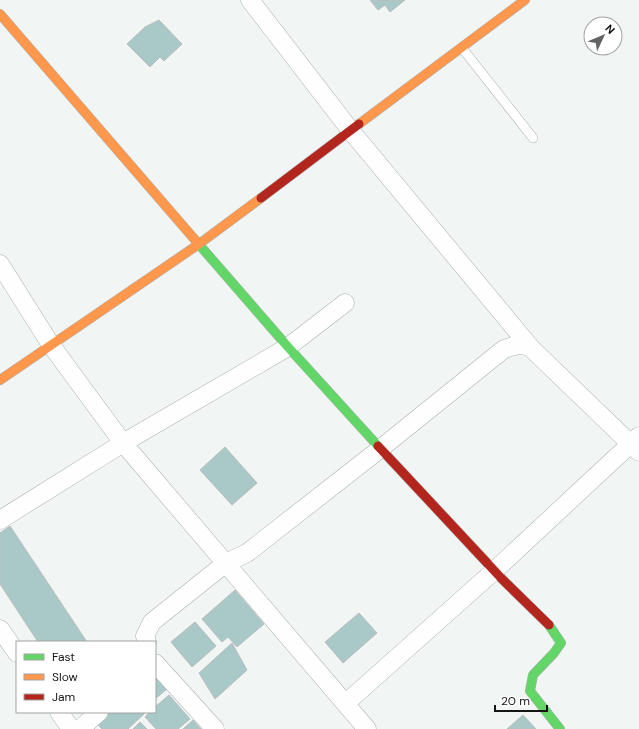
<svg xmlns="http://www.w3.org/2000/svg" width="639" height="729" font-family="'DM Sans',sans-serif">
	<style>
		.building { fill: #a8c9c7; stroke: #bbbdbd }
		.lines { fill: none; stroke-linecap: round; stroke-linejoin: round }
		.lane-casing { stroke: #acafaf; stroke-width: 10 }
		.street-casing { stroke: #acafaf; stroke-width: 19 }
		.fast-casing { stroke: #acafaf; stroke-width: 10 }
		.slow-casing { stroke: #acafaf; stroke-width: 10 }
		.jam-casing { stroke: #acafaf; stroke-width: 10 }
		.lane { stroke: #fdfefd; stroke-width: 9 }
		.street { stroke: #fdfefd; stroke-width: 18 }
		.fast { stroke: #63d668; stroke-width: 9 }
		.slow { stroke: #ff974d; stroke-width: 9 }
		.jam { stroke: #b3261e; stroke-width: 9 }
	</style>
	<rect width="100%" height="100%" fill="#f1f5f4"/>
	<!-- building -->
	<g class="building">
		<polygon points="370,0 405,0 390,12 385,5 378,10"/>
		<polygon points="159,20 182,44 164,61 160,57 150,67 127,44 145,27"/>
		<polygon points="225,447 257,483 232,505 200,470"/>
		<polygon points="10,526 87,642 38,642 0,584 0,533"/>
		<polygon points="235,590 264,624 237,647 228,637 222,642 202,619"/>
		<polygon points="359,613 377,633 343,663 325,642"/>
		<polygon points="195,622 216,646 192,667 171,642"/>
		<polygon points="232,643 247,670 215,699 199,673"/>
		<polygon points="155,676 167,689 155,699"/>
		<polygon points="169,695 190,719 178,729 156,729 145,717 150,712 155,712 155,707"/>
		<polygon points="86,712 144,712 145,713 128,729 102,729"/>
		<polygon points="523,715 536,729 507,729"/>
		<polygon points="193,720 201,729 183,729"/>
		<polygon points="140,722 147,729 133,729"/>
	</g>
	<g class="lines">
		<defs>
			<polyline id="lane" points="462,48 533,138"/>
			<g id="street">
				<polyline points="250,0 351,131 531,348"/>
				<polyline points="0,264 51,345 123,443 367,729"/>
				<polyline points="0,520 123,443 288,347 345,303"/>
				<polyline points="0,629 17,653"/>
				<path d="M 147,642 L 145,636 L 152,622 L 226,563 L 247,553 L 380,449 L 504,349 C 513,346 522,343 531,348 L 639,452"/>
				<polyline points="155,663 215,729"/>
				<polyline points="346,703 494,571 639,436"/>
				<polyline points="59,712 71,729"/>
				<polyline points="80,729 99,712"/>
			</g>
			<g id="fast">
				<polyline points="196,241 288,347 378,446"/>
				<polyline points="549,625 561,643 554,653 533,675 530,691 560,729"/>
			</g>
			<g id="slow">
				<polyline points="0,14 196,241"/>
				<polyline points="359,124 525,0"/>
				<polyline points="0,380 199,244 261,198"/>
			</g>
			<g id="jam">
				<polyline points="261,198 359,124"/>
				<polyline points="378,446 503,580 549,625"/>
			</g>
		</defs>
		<!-- lane casing -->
		<use href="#lane" class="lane-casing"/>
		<!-- street casing -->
		<use href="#street" class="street-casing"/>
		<!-- fast casing -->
		<use href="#fast" class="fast-casing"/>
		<!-- slow casing -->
		<use href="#slow" class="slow-casing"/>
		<!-- jam casing -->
		<use href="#jam" class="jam-casing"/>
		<!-- lane -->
		<use href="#lane" class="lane"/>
		<!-- street -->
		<use href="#street" class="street"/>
		<!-- fast -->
		<use href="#fast" class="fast"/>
		<!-- slow -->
		<use href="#slow" class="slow"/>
		<!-- jam -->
		<use href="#jam" class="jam"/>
	</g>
	<!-- legend -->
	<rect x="16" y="641" width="140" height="72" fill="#ffffff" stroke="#a1a2a1"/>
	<rect x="24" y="654" width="20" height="6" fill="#63d668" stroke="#a1a2a1"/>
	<text x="52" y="661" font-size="12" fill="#141615">Fast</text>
	<rect x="24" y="674" width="20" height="6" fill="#ff974d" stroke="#a1a2a1"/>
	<text x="52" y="681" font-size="12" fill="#141615">Slow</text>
	<rect x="24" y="694" width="20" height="6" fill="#b3261e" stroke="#a1a2a1"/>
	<text x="52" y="701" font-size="12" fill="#141615">Jam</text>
	<!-- north arrow -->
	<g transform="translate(603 36) rotate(46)"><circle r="19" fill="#ffffff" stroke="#a1a2a1"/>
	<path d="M0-3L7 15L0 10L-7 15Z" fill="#616463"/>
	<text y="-6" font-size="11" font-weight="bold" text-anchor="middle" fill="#141615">N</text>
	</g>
	<!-- scale -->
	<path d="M495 705v6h52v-6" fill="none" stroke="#141615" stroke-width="2"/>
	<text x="501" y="705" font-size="12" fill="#141615" stroke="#ffffff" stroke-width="3" paint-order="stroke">20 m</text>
</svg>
